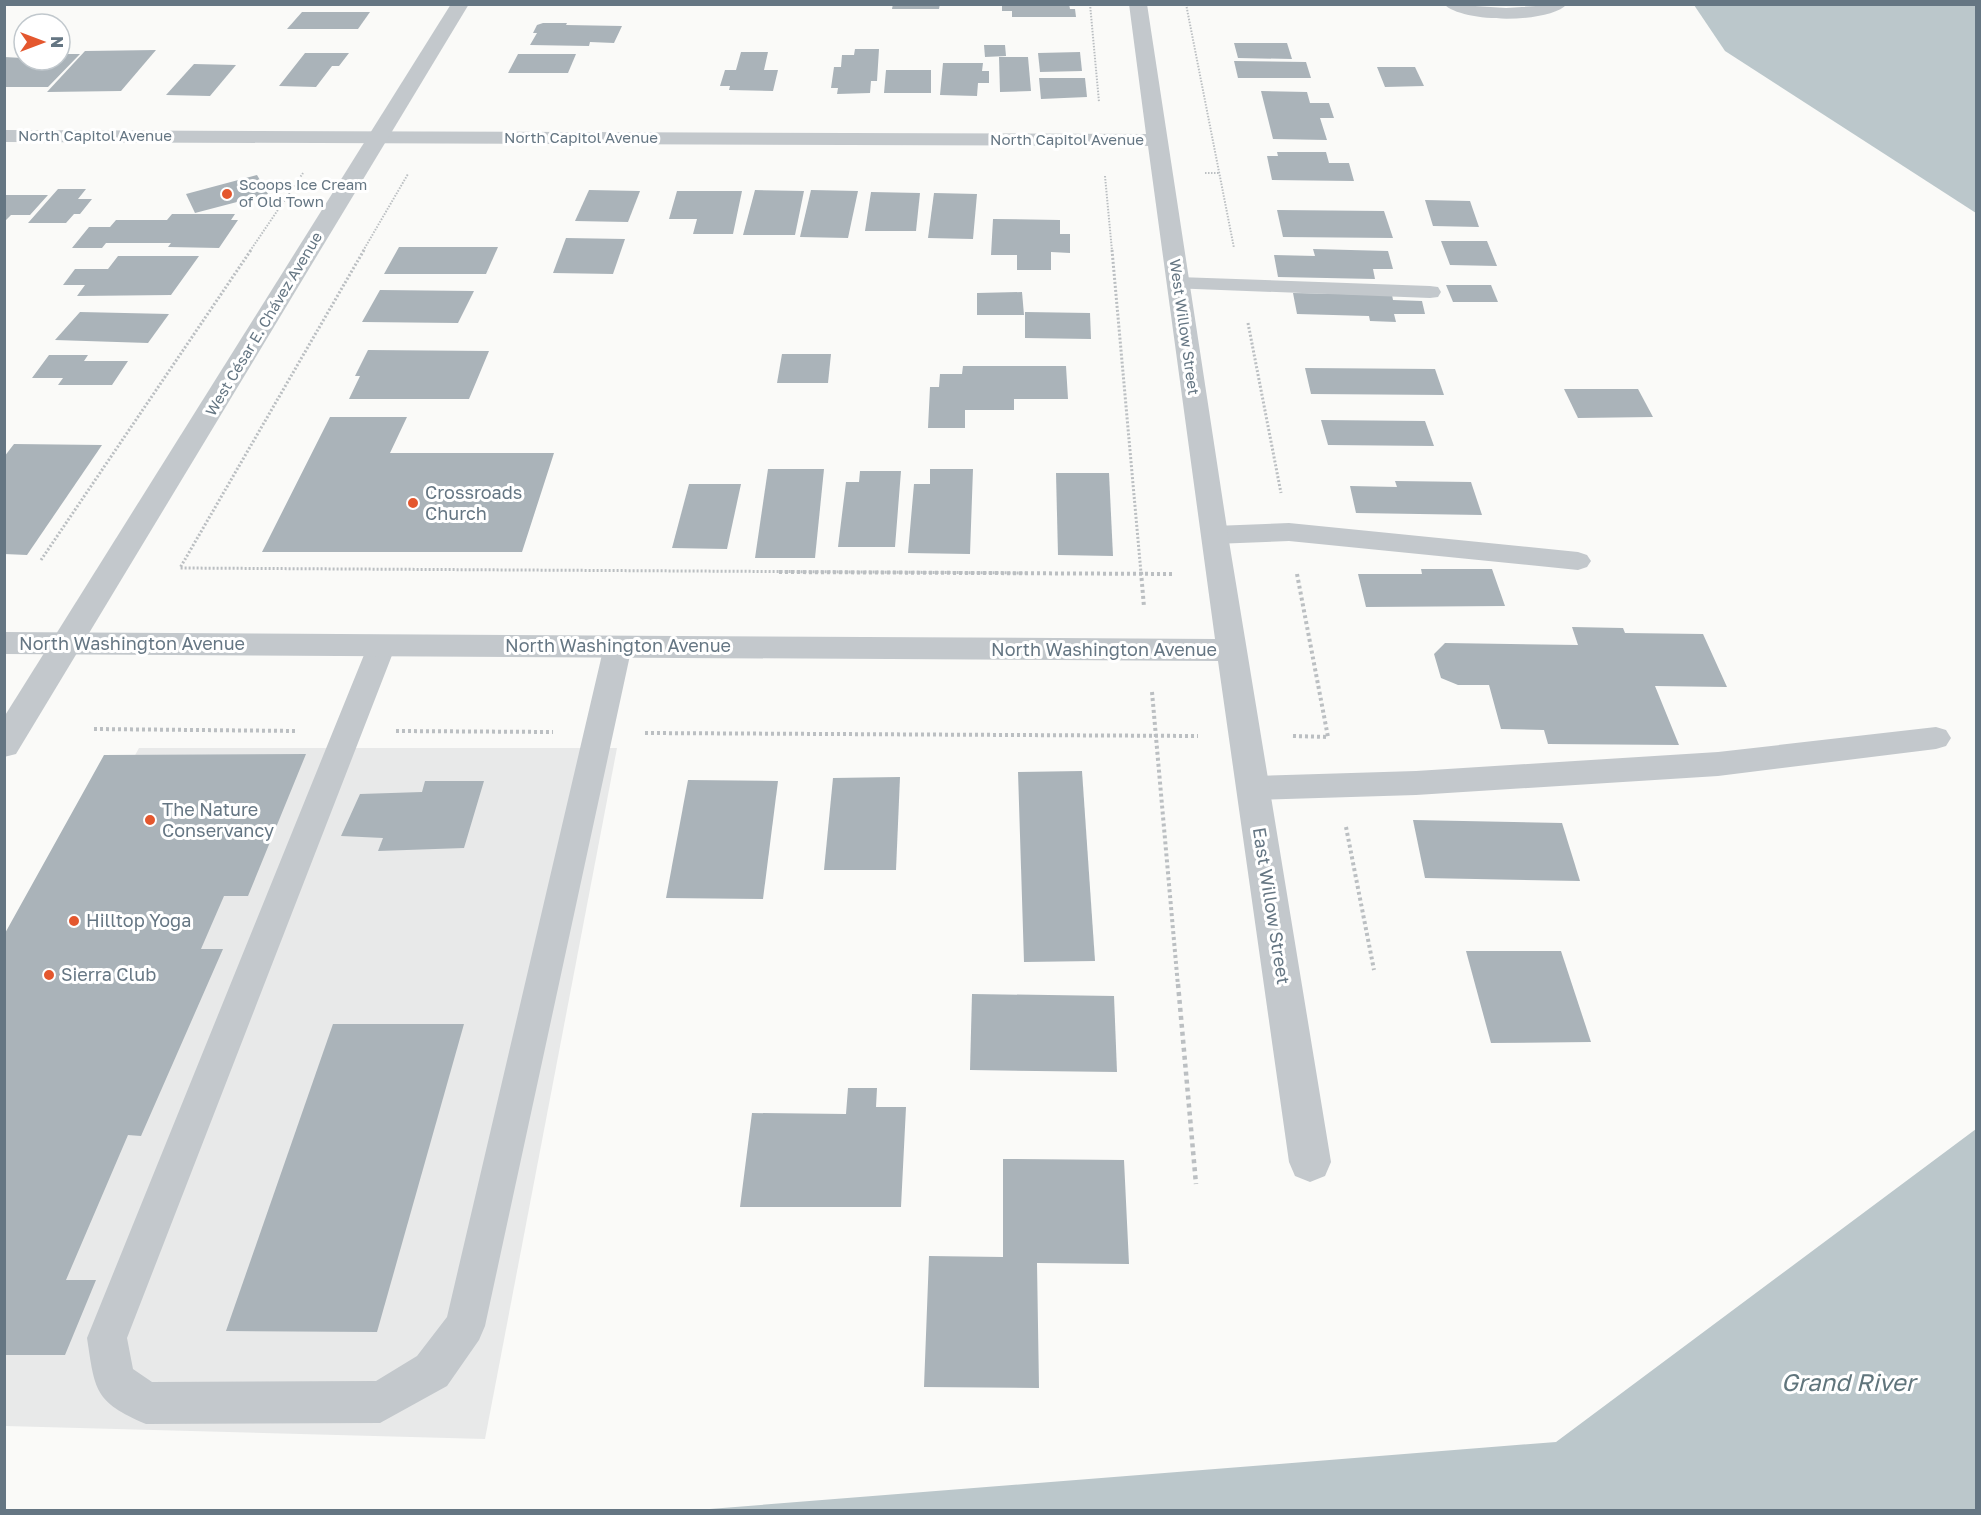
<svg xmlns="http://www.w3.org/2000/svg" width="1981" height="1515" font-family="'Golos Text',sans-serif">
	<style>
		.built { fill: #e8e9e9 }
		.water { fill: #bbc7cb }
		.building { fill: #aab3b9 }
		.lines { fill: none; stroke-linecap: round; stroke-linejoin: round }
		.path-far3 { stroke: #bbbfc2; stroke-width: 2; stroke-dasharray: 1.5 1.5; stroke-linecap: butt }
		.path-far2 { stroke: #bbbfc2; stroke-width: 3; stroke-dasharray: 2 2; stroke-linecap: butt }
		.path-far1 { stroke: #bbbfc2; stroke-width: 4; stroke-dasharray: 3 3; stroke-linecap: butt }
		.path { stroke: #bbbfc2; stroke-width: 4.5; stroke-dasharray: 4 4; stroke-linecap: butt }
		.service { fill: #c3c8cc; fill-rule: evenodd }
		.minor { fill: #c3c8cc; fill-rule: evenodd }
		.tertiary { fill: #c3c8cc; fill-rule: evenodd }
		.poi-dot { fill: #e4572e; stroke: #fff; stroke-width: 2 }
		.labels { text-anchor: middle; stroke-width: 6; stroke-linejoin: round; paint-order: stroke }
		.far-street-label { font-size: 15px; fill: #657683; stroke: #fff }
		.far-poi-label { font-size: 15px; fill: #657683; stroke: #fff; text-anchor: start }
		.poi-label { font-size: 18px; fill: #657683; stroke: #fff; text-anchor: start }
		.street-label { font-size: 18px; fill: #657683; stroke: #fff }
		.near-water-label { font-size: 24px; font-style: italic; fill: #60757c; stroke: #fff }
	</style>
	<rect width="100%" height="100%" fill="#fafaf8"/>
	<!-- built -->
	<polygon class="built" points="139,748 617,748 485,1439 5,1426 5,993"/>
	<!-- water -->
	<g class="water">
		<polygon points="1694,5 1976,5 1976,213 1725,51"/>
		<polygon points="1976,1129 1976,1510 697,1510 1556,1442"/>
	</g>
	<!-- building -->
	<g class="building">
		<polygon points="893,4 940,4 939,9 892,9"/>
		<polygon points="1002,4 1069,4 1070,9 1075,9 1076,17 1012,17 1012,11 1002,11"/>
		<polygon points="302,12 370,12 358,29 287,29"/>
		<polygon points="543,23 567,23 566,25 622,26 614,43 590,42 589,46 530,45 537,33 533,33 537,25"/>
		<polygon points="1234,43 1287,43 1292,59 1238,58"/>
		<polygon points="984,45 1005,45 1006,56 985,57"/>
		<polygon points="855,49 879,49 877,81 871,81 870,93 837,94 838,88 831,88 834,67 841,67 842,55 854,55"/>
		<polygon points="156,50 121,91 47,92 85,51"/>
		<polygon points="741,52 768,52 764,70 778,70 773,91 729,90 730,86 720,86 725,70 736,70"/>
		<polygon points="1080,52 1082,71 1040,72 1038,53"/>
		<polygon points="305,53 349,53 339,66 332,66 316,87 279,86"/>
		<polygon points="60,54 80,54 48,87 4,87 4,57 60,60"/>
		<polygon points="518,54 576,54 568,73 508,73"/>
		<polygon points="999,57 1028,57 1031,91 1000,92"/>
		<polygon points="1234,61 1306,62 1311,78 1238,78"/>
		<polygon points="943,63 983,63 982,71 989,71 989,83 978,83 977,96 940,95"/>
		<polygon points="194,64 236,65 210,96 166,95"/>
		<polygon points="1377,67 1415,67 1424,86 1385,87"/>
		<polygon points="886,70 931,70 931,93 884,93"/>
		<polygon points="1039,78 1085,78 1087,97 1041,99"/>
		<polygon points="1261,91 1307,92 1310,103 1329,103 1334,118 1320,118 1327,140 1273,139"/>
		<polygon points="1277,152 1326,152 1329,163 1349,163 1354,181 1272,180 1267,156 1278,156"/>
		<polygon points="257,175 268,194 195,213 186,194"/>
		<polygon points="58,189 86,189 78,199 92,199 80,214 74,214 66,223 28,223"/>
		<polygon points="589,190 640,191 628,222 575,221"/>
		<polygon points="755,190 804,191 795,235 743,235"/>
		<polygon points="811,190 858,191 848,238 800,237"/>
		<polygon points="677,191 742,191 733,234 693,234 697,219 669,219"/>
		<polygon points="871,192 920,193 916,231 865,231"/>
		<polygon points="934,193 977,194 973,239 928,238"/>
		<polygon points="4,195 48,195 30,215 11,215 4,222"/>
		<polygon points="1425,200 1470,201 1479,227 1433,226"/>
		<polygon points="1277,210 1384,211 1393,238 1283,237"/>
		<polygon points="172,214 235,214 231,220 238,220 219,248 168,247 171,243 106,243 102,248 72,248 89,227 110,227 116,220 167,220"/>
		<polygon points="993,219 1060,220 1060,234 1070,234 1070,253 1051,252 1051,270 1017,270 1017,255 991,255"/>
		<polygon points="566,238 625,239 613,274 553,273"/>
		<polygon points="1441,241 1487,241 1497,266 1450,265"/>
		<polygon points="399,247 498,247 486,274 384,274"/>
		<polygon points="1313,249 1388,251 1393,269 1373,269 1375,279 1278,277 1274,255 1315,256"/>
		<polygon points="118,256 199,256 171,295 77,296 85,285 63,285 75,269 108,269"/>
		<polygon points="1446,285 1491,285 1498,302 1453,302"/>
		<polygon points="380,290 474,291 458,323 362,322"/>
		<polygon points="1022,292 1024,315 977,315 977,293"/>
		<polygon points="1293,293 1392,295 1393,300 1422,301 1425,314 1394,314 1396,322 1370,321 1369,316 1297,314"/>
		<polygon points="80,312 169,314 148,343 55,340"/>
		<polygon points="1025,312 1090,313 1091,339 1025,338"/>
		<polygon points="368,350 489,351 469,399 349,399 360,376 355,376"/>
		<polygon points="782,354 831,354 828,383 777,383"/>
		<polygon points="49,355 88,355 84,361 128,361 112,385 58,385 63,378 32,378"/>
		<polygon points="963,366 1066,366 1068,399 1014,399 1014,410 965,410 965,428 928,428 930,387 939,387 940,374 962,374"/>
		<polygon points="1305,368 1435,369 1444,395 1311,394"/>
		<polygon points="1564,389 1638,389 1653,417 1578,418"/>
		<polygon points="330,417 407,417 390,453 554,453 522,552 262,552"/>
		<polygon points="1321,420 1425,421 1434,446 1328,445"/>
		<polygon points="14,444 102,445 27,555 4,554 4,457"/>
		<polygon points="768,469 824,469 815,558 755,558"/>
		<polygon points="930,469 973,469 970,554 908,553 914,484 930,484"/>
		<polygon points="860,471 901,471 895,547 838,547 846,482 859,482"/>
		<polygon points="1056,473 1109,473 1113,556 1058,555"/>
		<polygon points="1395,481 1471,482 1482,515 1356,513 1350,486 1397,487"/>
		<polygon points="689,484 741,484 727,549 672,548"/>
		<polygon points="1421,569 1492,569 1505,606 1366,607 1358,574 1422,574"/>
		<polygon points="1572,627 1623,628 1625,633 1703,634 1727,687 1655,686 1679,745 1548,744 1544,730 1501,729 1489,685 1458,685 1441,678 1434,654 1445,643 1578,645"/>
		<polygon points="306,754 248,896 224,896 201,949 223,949 141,1136 128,1135 66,1280 96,1280 65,1355 4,1355 4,935 104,755"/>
		<polygon points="1082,771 1095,961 1024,962 1018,772"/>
		<polygon points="900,777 896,870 824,870 833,778"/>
		<polygon points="688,780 778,781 763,899 666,898"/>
		<polygon points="425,781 484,781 464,848 378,851 383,838 341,836 360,794 422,792"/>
		<polygon points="1413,820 1562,823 1580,881 1425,878"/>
		<polygon points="1466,951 1561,951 1591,1042 1491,1043"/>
		<polygon points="972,994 1114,996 1117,1072 970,1070"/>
		<polygon points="333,1024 464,1024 377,1332 226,1331"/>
		<polygon points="848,1088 877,1088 876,1107 906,1107 901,1207 740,1207 752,1113 846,1114"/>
		<polygon points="1003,1159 1124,1160 1129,1264 1037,1263 1039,1388 924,1387 929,1256 1003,1257"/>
	</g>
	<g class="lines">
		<!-- path-far3 -->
		<g class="path-far3">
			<polyline points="1090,4 1099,102"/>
			<polyline points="1186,4 1234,248"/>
			<polyline points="1205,173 1219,173"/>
			<polyline points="1105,176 1112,251"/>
			<polyline points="250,251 303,173"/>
			<polyline points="363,251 408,174"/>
		</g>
		<!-- path-far2 -->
		<g class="path-far2">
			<polyline points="364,250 180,568 1028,573"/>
			<polyline points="1112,250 1141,573"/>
			<polyline points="1248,323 1281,493"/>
			<polyline points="41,560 251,250"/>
		</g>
		<!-- path-far1 -->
		<g class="path-far1">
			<polyline points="779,572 1175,574"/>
			<polyline points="1141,572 1144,607"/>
			<polyline points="1297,574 1328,737"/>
			<polyline points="1152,692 1178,986"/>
			<polyline points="94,729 298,731"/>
			<polyline points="396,731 553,732"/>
			<polyline points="645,733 1198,736"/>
			<polyline points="1293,736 1328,737"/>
			<polyline points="1346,827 1374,970"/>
		</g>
		<!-- path -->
		<polyline class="path" points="1178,984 1196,1184"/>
		<!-- service -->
		<g class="service">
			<path d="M 1444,4 L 1506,8 L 1567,4 C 1550,24 1461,23 1444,4 Z"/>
			<polygon points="1178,277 1430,286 1438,287 1441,292 1438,297 1430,298 1170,288 1167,283 1170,278"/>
			<polygon points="1289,523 1578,552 1587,555 1591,561 1587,567 1578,570 1289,541 1214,544 1205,541 1201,535 1205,529 1214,526"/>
			<path d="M 382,635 L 392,638 L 396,645 L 127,1338 L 133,1369 L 152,1382 L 376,1381 L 417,1356 L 447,1317 L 604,646 L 608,639 L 618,636 L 628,639 L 632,646 L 485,1326 L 479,1340 L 447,1386 L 380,1423 L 146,1424 C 94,1402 95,1390 87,1338 L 368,645 L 372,638 Z"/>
			<polygon points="1936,727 1946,730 1951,738 1946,746 1936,749 1718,776 1416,795 1252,800 1241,796 1237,788 1241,780 1252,776 1416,771 1718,752"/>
		</g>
		<!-- minor -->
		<polygon class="minor" points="1129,4 1147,4 1228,535 1331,1162 1325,1176 1310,1182 1295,1176 1289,1162 1218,661 4,654 4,632 1215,639 1148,146 4,142 4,130 1146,134"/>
		<!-- tertiary -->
		<polygon class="tertiary" points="451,4 469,4 16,754 4,757 4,717"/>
	</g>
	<!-- markers -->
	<g class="poi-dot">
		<circle cx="227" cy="194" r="6"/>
		<circle cx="413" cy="503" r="6"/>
		<circle cx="150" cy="820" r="6"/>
		<circle cx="74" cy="921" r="6"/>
		<circle cx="49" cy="975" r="6"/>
	</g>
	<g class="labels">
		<!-- far-street labels -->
		<g class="far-street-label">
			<text x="95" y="141">North Capitol Avenue</text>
			<text x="581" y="143">North Capitol Avenue</text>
			<text x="1067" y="145">North Capitol Avenue</text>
			<text transform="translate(264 324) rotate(-59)" y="5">West César E. Chávez Avenue</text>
			<text transform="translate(1184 327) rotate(82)" y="5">West Willow Street</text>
		</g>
		<!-- far-poi labels -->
		<g class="far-poi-label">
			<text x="239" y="190">Scoops Ice Cream<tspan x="239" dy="17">of Old Town</tspan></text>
		</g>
		<!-- poi labels -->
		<g class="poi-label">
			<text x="425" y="499">Crossroads<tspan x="425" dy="21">Church</tspan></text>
			<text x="162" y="816">The Nature<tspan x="162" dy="21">Conservancy</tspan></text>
			<text x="86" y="927">Hilltop Yoga</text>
			<text x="61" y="981">Sierra Club</text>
		</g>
		<!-- street labels -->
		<g class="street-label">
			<text x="132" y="650">North Washington Avenue</text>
			<text x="618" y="652">North Washington Avenue</text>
			<text x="1104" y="656">North Washington Avenue</text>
			<text transform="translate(1271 906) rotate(81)" y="6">East Willow Street</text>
		</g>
		<!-- near-water labels -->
		<g class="near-water-label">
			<text x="1848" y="1391">Grand River</text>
		</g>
	</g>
	<!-- border -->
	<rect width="1981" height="1515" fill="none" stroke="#657683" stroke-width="12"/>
	<!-- north arrow -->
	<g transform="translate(42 42) rotate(90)"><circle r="28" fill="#ffffff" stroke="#c1c8cd" stroke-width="1.5"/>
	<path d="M0-4.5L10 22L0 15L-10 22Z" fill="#e4572e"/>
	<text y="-9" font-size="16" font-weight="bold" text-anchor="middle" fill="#657683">N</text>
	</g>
</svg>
